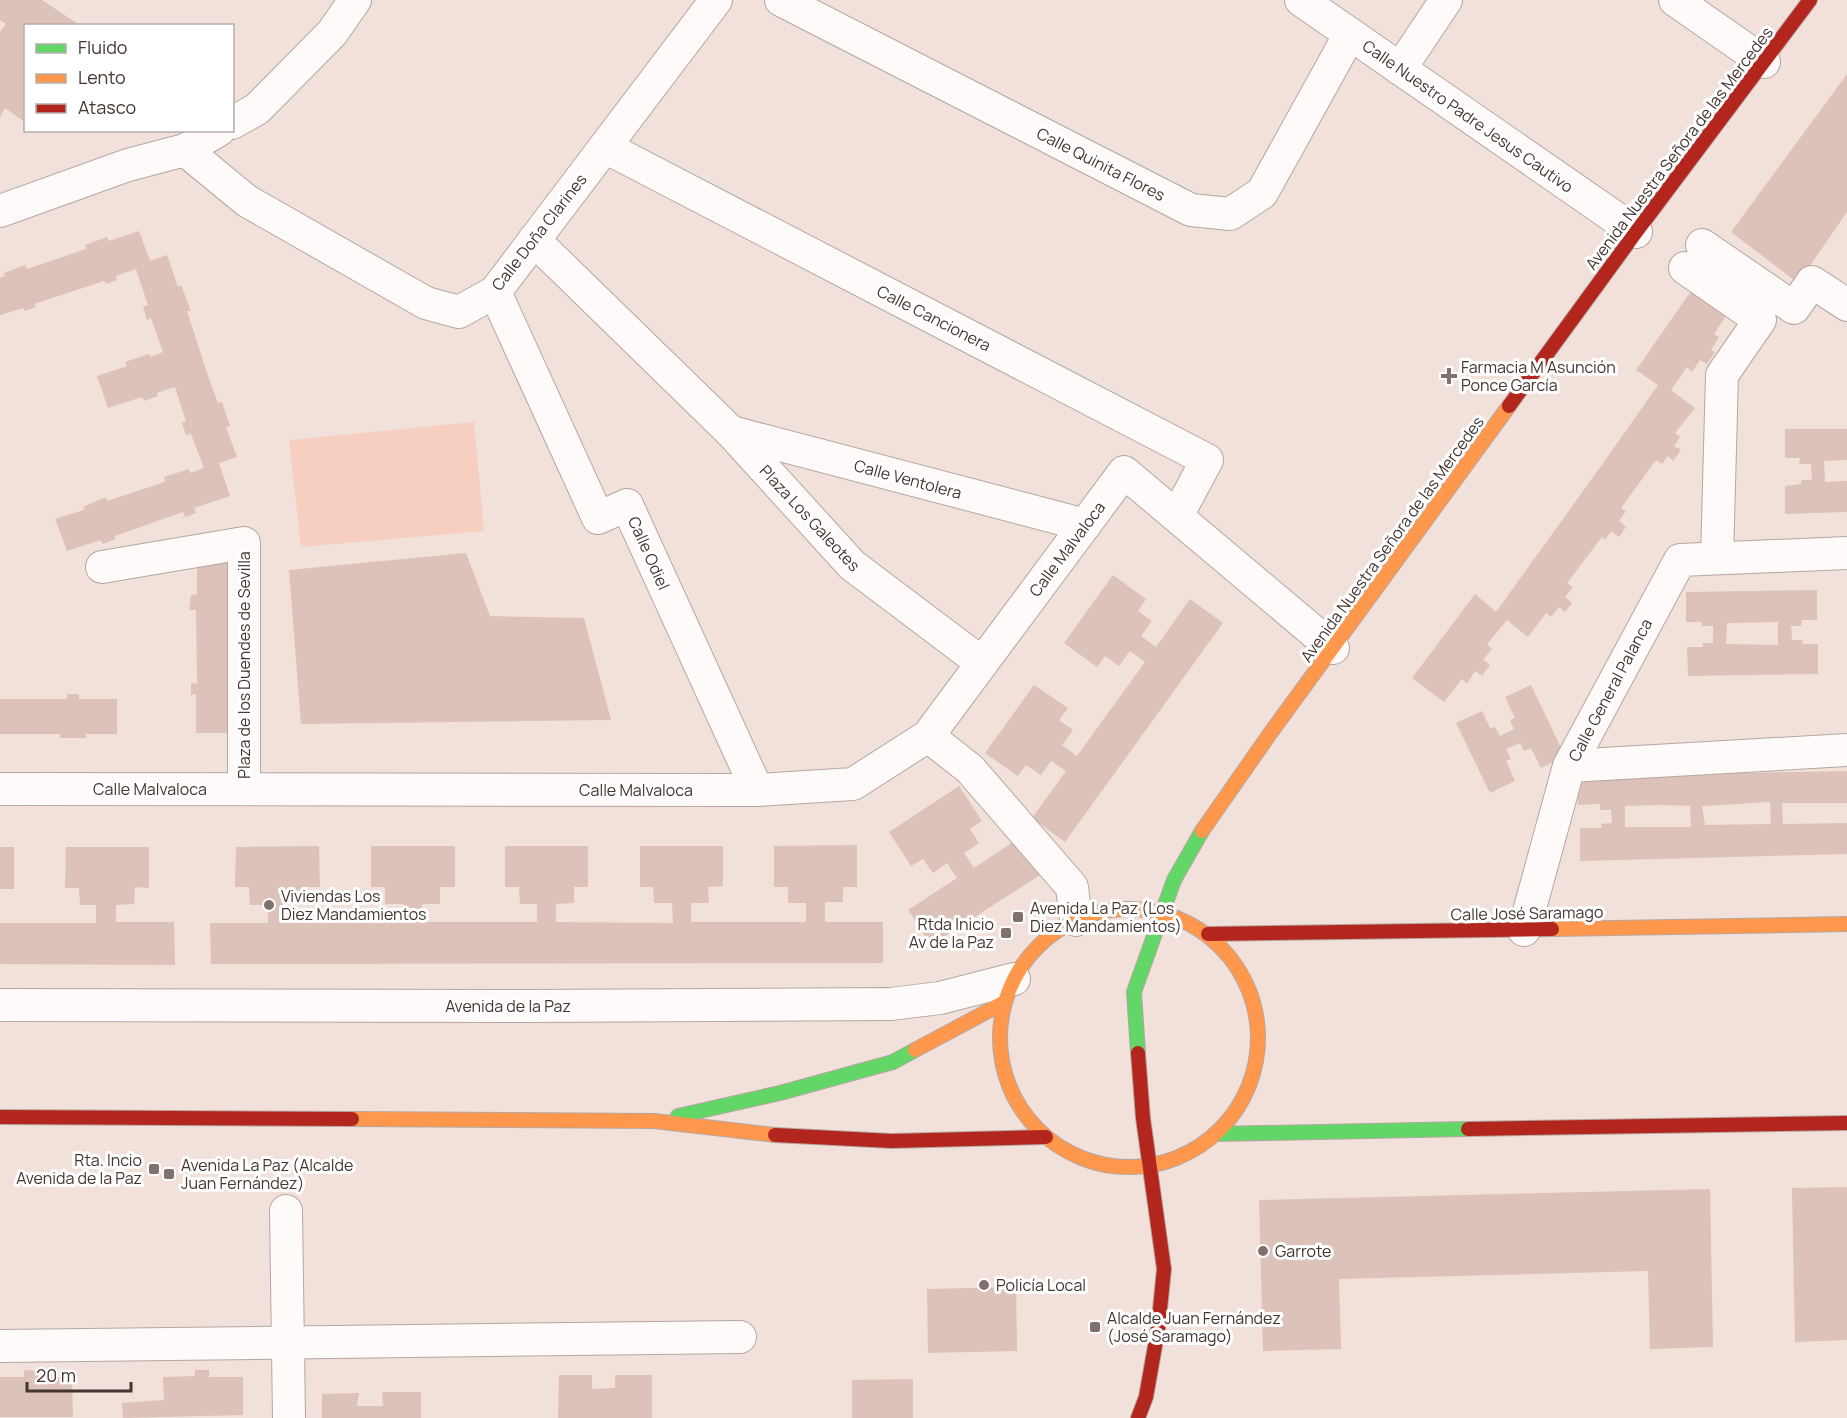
<svg xmlns="http://www.w3.org/2000/svg" width="1847" height="1418" font-family="Manrope,sans-serif">
	<style>
		.green { fill: #f7cfc0 }
		.building { fill: #dcc2b8; fill-rule: evenodd }
		.lines { fill: none; stroke-linecap: round; stroke-linejoin: round }
		.street-casing { stroke: #b4a7a1; stroke-width: 34 }
		.fast-casing { stroke: #b4a7a1; stroke-width: 16 }
		.slow-casing { stroke: #b4a7a1; stroke-width: 16 }
		.jam-casing { stroke: #b4a7a1; stroke-width: 16 }
		.street { stroke: #fdfaf9; stroke-width: 32 }
		.fast { stroke: #63d668; stroke-width: 14 }
		.slow { stroke: #ff974d; stroke-width: 14 }
		.jam { stroke: #b3261e; stroke-width: 14 }
		.poi-dot { fill: #81716c; stroke: #fff; stroke-width: 2 }
		.labels { text-anchor: middle; stroke-width: 6; stroke-linejoin: round; paint-order: stroke }
		.street-label { font-size: 16px; fill: #443530; stroke: #fff }
		.poi-label { font-size: 16px; fill: #443530; stroke: #fff; text-anchor: start }
	</style>
	<rect width="100%" height="100%" fill="#f1e1da"/>
	<!-- green -->
	<polygon class="green" points="474,422 484,531 301,547 289,440"/>
	<!-- building -->
	<g class="building">
		<polygon points="0,0 42,0 81,26 26,26 26,123 5,108 0,117 0,32 6,24 0,20"/>
		<polygon points="1847,74 1847,212 1798,283 1731,232"/>
		<polygon points="139,231 150,261 167,255 178,287 181,285 191,311 187,311 208,376 218,403 222,402 230,426 226,427 237,457 219,463 230,496 194,508 196,513 185,517 183,512 115,536 115,539 103,544 101,540 67,551 55,519 84,510 83,507 106,497 107,501 165,482 164,477 189,469 190,473 204,468 191,434 186,435 182,423 186,421 175,387 157,393 158,396 144,401 142,397 108,408 97,376 127,366 125,362 149,354 151,357 163,352 151,318 147,320 143,306 148,305 136,269 116,276 117,280 106,284 104,281 34,304 36,307 25,311 23,308 0,315 0,278 5,276 4,273 25,265 27,269 86,249 85,245 107,237 109,241"/>
		<polygon points="1696,284 1731,308 1714,334 1719,337 1711,350 1715,352 1707,364 1700,360 1692,372 1687,367 1671,390 1695,408 1675,433 1680,437 1674,446 1681,450 1673,461 1668,456 1662,464 1656,460 1621,508 1626,511 1619,521 1626,527 1619,537 1611,531 1605,540 1602,537 1567,583 1573,587 1565,597 1572,603 1565,612 1559,607 1551,617 1546,613 1528,637 1507,620 1487,644 1492,649 1483,660 1490,665 1482,676 1475,671 1467,684 1462,679 1444,702 1412,678 1475,594 1496,612 1604,462 1658,385 1636,370"/>
		<polygon points="1785,429 1847,429 1847,460 1824,461 1825,482 1847,481 1847,512 1785,514 1785,486 1801,484 1801,480 1812,480 1811,464 1799,464 1800,458 1785,458"/>
		<polygon points="466,553 490,616 584,618 611,720 301,724 289,570"/>
		<polygon points="197,559 230,559 232,733 196,733 196,694 191,695 191,683 197,684 196,610 189,610 191,595 197,594"/>
		<polygon points="1113,575 1146,599 1138,611 1152,621 1141,636 1156,647 1190,599 1223,623 1065,842 1032,818 1066,771 1051,761 1041,775 1026,765 1018,776 985,753 1034,685 1068,708 1059,720 1073,730 1062,745 1077,756 1145,662 1130,651 1119,666 1105,656 1097,667 1064,643"/>
		<path d="M 1817,590 L 1817,620 L 1802,620 L 1801,626 L 1791,626 L 1792,640 L 1802,640 L 1803,644 L 1818,644 L 1818,674 L 1688,676 L 1687,647 L 1703,647 L 1703,643 L 1713,643 L 1713,626 L 1702,626 L 1702,622 L 1686,622 L 1686,592 ZM 1778,622 L 1778,645 L 1726,644 L 1727,623 Z"/>
		<polygon points="1531,685 1565,756 1541,768 1531,748 1524,751 1520,743 1506,749 1511,759 1506,761 1515,781 1490,793 1456,723 1482,711 1490,728 1495,727 1500,736 1514,729 1510,720 1515,718 1505,697"/>
		<polygon points="67,694 79,694 79,699 117,699 117,734 85,734 87,738 60,738 60,734 0,734 0,699 67,699"/>
		<path d="M 1847,771 L 1847,803 L 1782,803 L 1783,824 L 1847,823 L 1847,854 L 1580,861 L 1580,828 L 1602,828 L 1601,824 L 1612,823 L 1611,810 L 1600,810 L 1600,804 L 1578,805 L 1577,776 ZM 1770,802 L 1771,824 L 1705,825 L 1702,806 ZM 1659,805 L 1690,806 L 1691,827 L 1625,827 L 1625,806 Z"/>
		<polygon points="959,786 982,821 970,829 979,843 964,853 974,868 1022,836 1045,872 931,945 908,910 957,878 947,863 933,873 923,859 911,866 889,832"/>
		<polygon points="857,845 857,887 843,887 843,902 825,902 825,922 883,922 883,963 211,964 210,923 268,923 268,905 250,905 249,887 235,887 236,847 319,846 320,887 305,887 305,905 288,905 288,923 403,922 403,904 385,904 385,887 371,887 371,846 455,846 455,887 440,887 440,904 422,904 422,922 537,922 537,904 520,904 519,887 505,887 505,846 588,846 588,887 574,887 574,903 556,904 556,922 673,923 672,903 654,903 653,887 640,887 640,846 723,846 723,886 708,887 709,903 691,903 691,922 806,922 806,903 788,903 788,887 774,887 774,846"/>
		<rect x="0" y="847" width="14" height="42"/>
		<polygon points="66,847 149,847 149,888 135,887 134,904 116,905 116,922 174,922 175,965 0,964 0,923 96,923 96,905 80,905 79,888 65,888"/>
		<polygon points="1847,1187 1847,1340 1795,1342 1792,1188"/>
		<polygon points="1710,1189 1713,1347 1650,1349 1648,1271 1339,1279 1341,1349 1263,1351 1259,1200"/>
		<polygon points="1016,1287 1017,1351 928,1353 927,1289"/>
		<polygon points="24,1370 39,1371 40,1377 72,1377 73,1417 0,1417 0,1377 24,1377"/>
		<polygon points="195,1370 209,1370 209,1377 243,1377 243,1415 123,1418 122,1403 164,1400 163,1377 195,1376"/>
		<polygon points="559,1375 592,1375 592,1389 615,1388 615,1375 652,1375 652,1418 558,1418"/>
		<polygon points="913,1379 913,1418 852,1418 852,1380"/>
		<polygon points="382,1392 421,1392 421,1418 322,1418 322,1394 359,1393 357,1406 383,1406"/>
	</g>
	<g class="lines">
		<defs>
			<g id="street">
				<polyline points="781,0 1191,210 1230,214 1262,193 1350,34"/>
				<polyline points="1301,0 1636,232"/>
				<polyline points="1675,0 1764,62"/>
				<polyline points="1400,69 1446,0"/>
				<polyline points="232,123 257,109 332,33 355,0"/>
				<polyline points="605,147 1207,460 1177,516"/>
				<polyline points="185,150 247,201 426,303 459,312 495,292 716,0"/>
				<polyline points="0,211 128,165 185,150 219,130"/>
				<polyline points="534,240 731,432 852,565 982,663"/>
				<polyline points="1702,245 1794,308 1812,282 1847,305"/>
				<polyline points="1685,268 1760,320 1722,375 1717,558"/>
				<polyline points="495,292 598,518 627,505 757,790"/>
				<polyline points="731,432 1085,525"/>
				<polyline points="102,567 244,543 244,789"/>
				<polyline points="928,736 970,769 1072,887 1076,920"/>
				<polyline points="1569,766 1847,750"/>
				<polyline points="0,789 757,790 853,784 928,736 1124,472 1333,648"/>
				<polyline points="1524,930 1569,766 1680,560 1847,553"/>
				<polyline points="0,1005 526,1006 891,1004 940,998 1014,979"/>
				<polyline points="286,1211 289,1418"/>
				<polyline points="0,1346 740,1337"/>
			</g>
			<g id="fast">
				<polyline points="1138,1053 1134,992 1174,880 1202,831"/>
				<polyline points="678,1116 780,1093 893,1062 915,1050"/>
				<polyline points="1215,1134 1468,1129"/>
			</g>
			<g id="slow">
				<polyline points="1202,831 1269,735 1509,406"/>
				<circle cx="1129" cy="1038" r="129"/>
				<polyline points="1552,929 1847,924"/>
				<polyline points="915,1050 1003,1003"/>
				<polyline points="352,1119 654,1121 775,1135"/>
			</g>
			<g id="jam">
				<polyline points="1509,406 1636,232 1810,0"/>
				<polyline points="1208,934 1552,929"/>
				<polyline points="0,1117 352,1119"/>
				<polyline points="1468,1129 1847,1123"/>
				<polyline points="775,1135 892,1141 1046,1137"/>
				<polyline points="1138,1418 1146,1397 1158,1329 1164,1269 1143,1118 1138,1053"/>
			</g>
		</defs>
		<!-- street casing -->
		<use href="#street" class="street-casing"/>
		<!-- fast casing -->
		<use href="#fast" class="fast-casing"/>
		<!-- slow casing -->
		<use href="#slow" class="slow-casing"/>
		<!-- jam casing -->
		<use href="#jam" class="jam-casing"/>
		<!-- street -->
		<use href="#street" class="street"/>
		<!-- fast -->
		<use href="#fast" class="fast"/>
		<!-- slow -->
		<use href="#slow" class="slow"/>
		<!-- jam -->
		<use href="#jam" class="jam"/>
	</g>
	<!-- markers -->
	<g class="poi-dot">
		<path d="M1446 367h6v6h6v6h-6v6h-6v-6h-6v-6h6z"/>
		<circle cx="269" cy="905" r="6"/>
		<rect x="1012" y="911" width="12" height="12" rx="3"/>
		<rect x="1000" y="927" width="12" height="12" rx="3"/>
		<rect x="148" y="1163" width="12" height="12" rx="3"/>
		<rect x="163" y="1168" width="12" height="12" rx="3"/>
		<circle cx="1263" cy="1251" r="6"/>
		<circle cx="984" cy="1285" r="6"/>
		<rect x="1089" y="1321" width="12" height="12" rx="3"/>
	</g>
	<g class="labels">
		<!-- street labels -->
		<g class="street-label">
			<text transform="translate(1468 116) rotate(35)" y="6">Calle Nuestro Padre Jesus Cautivo</text>
			<text transform="translate(1679 148) rotate(-53)" y="6">Avenida Nuestra Señora de las Mercedes</text>
			<text transform="translate(1101 164) rotate(27)" y="6">Calle Quinita Flores</text>
			<text transform="translate(539 232) rotate(-52)" y="6">Calle Doña Clarines</text>
			<text transform="translate(934 318) rotate(27)" y="6">Calle Cancionera</text>
			<text transform="translate(908 479) rotate(15)" y="6">Calle Ventolera</text>
			<text transform="translate(810 518) rotate(47)" y="6">Plaza Los Galeotes</text>
			<text transform="translate(1392 539) rotate(-54)" y="6">Avenida Nuestra Señora de las Mercedes</text>
			<text transform="translate(1067 549) rotate(-53)" y="6">Calle Malvaloca</text>
			<text transform="translate(649 553) rotate(66)" y="6">Calle Odiel</text>
			<text transform="translate(244 665) rotate(-90)" y="6">Plaza de los Duendes de Sevilla</text>
			<text transform="translate(1610 690) rotate(-62)" y="6">Calle General Palanca</text>
			<text x="150" y="795">Calle Malvaloca</text>
			<text x="636" y="796">Calle Malvaloca</text>
			<text transform="translate(1527 913) rotate(-1)" y="6">Calle José Saramago</text>
			<text x="508" y="1012">Avenida de la Paz</text>
		</g>
		<!-- poi labels -->
		<g class="poi-label">
			<text x="1461" y="373">Farmacia M Asunción<tspan x="1461" dy="18">Ponce García</tspan></text>
			<text x="281" y="902">Viviendas Los<tspan x="281" dy="18">Diez Mandamientos</tspan></text>
			<text x="1030" y="914">Avenida La Paz (Los<tspan x="1030" dy="18">Diez Mandamientos)</tspan></text>
			<text x="994" y="930" text-anchor="end">Rtda Inicio<tspan x="994" dy="18">Av de la Paz</tspan></text>
			<text x="142" y="1166" text-anchor="end">Rta. Incio<tspan x="142" dy="18">Avenida de la Paz</tspan></text>
			<text x="181" y="1171">Avenida La Paz (Alcalde<tspan x="181" dy="18">Juan Fernández)</tspan></text>
			<text x="1275" y="1257">Garrote</text>
			<text x="996" y="1291">Policía Local</text>
			<text x="1107" y="1324">Alcalde Juan Fernández<tspan x="1107" dy="18">(José Saramago)</tspan></text>
		</g>
	</g>
	<!-- legend -->
	<rect x="24" y="24" width="210" height="108" fill="#ffffff" stroke="#b4aeac" stroke-width="1.5"/>
	<rect x="36" y="44" width="30" height="9" fill="#63d668" stroke="#b4aeac" stroke-width="1.5"/>
	<text x="78" y="54" font-size="18" fill="#443530">Fluido</text>
	<rect x="36" y="74" width="30" height="9" fill="#ff974d" stroke="#b4aeac" stroke-width="1.5"/>
	<text x="78" y="84" font-size="18" fill="#443530">Lento</text>
	<rect x="36" y="104" width="30" height="9" fill="#b3261e" stroke="#b4aeac" stroke-width="1.5"/>
	<text x="78" y="114" font-size="18" fill="#443530">Atasco</text>
	<!-- scale -->
	<path d="M27 1382v9h104v-9" fill="none" stroke="#443530" stroke-width="3"/>
	<text x="36" y="1382" font-size="18" fill="#443530" stroke="#ffffff" stroke-width="4.5" paint-order="stroke">20 m</text>
</svg>
